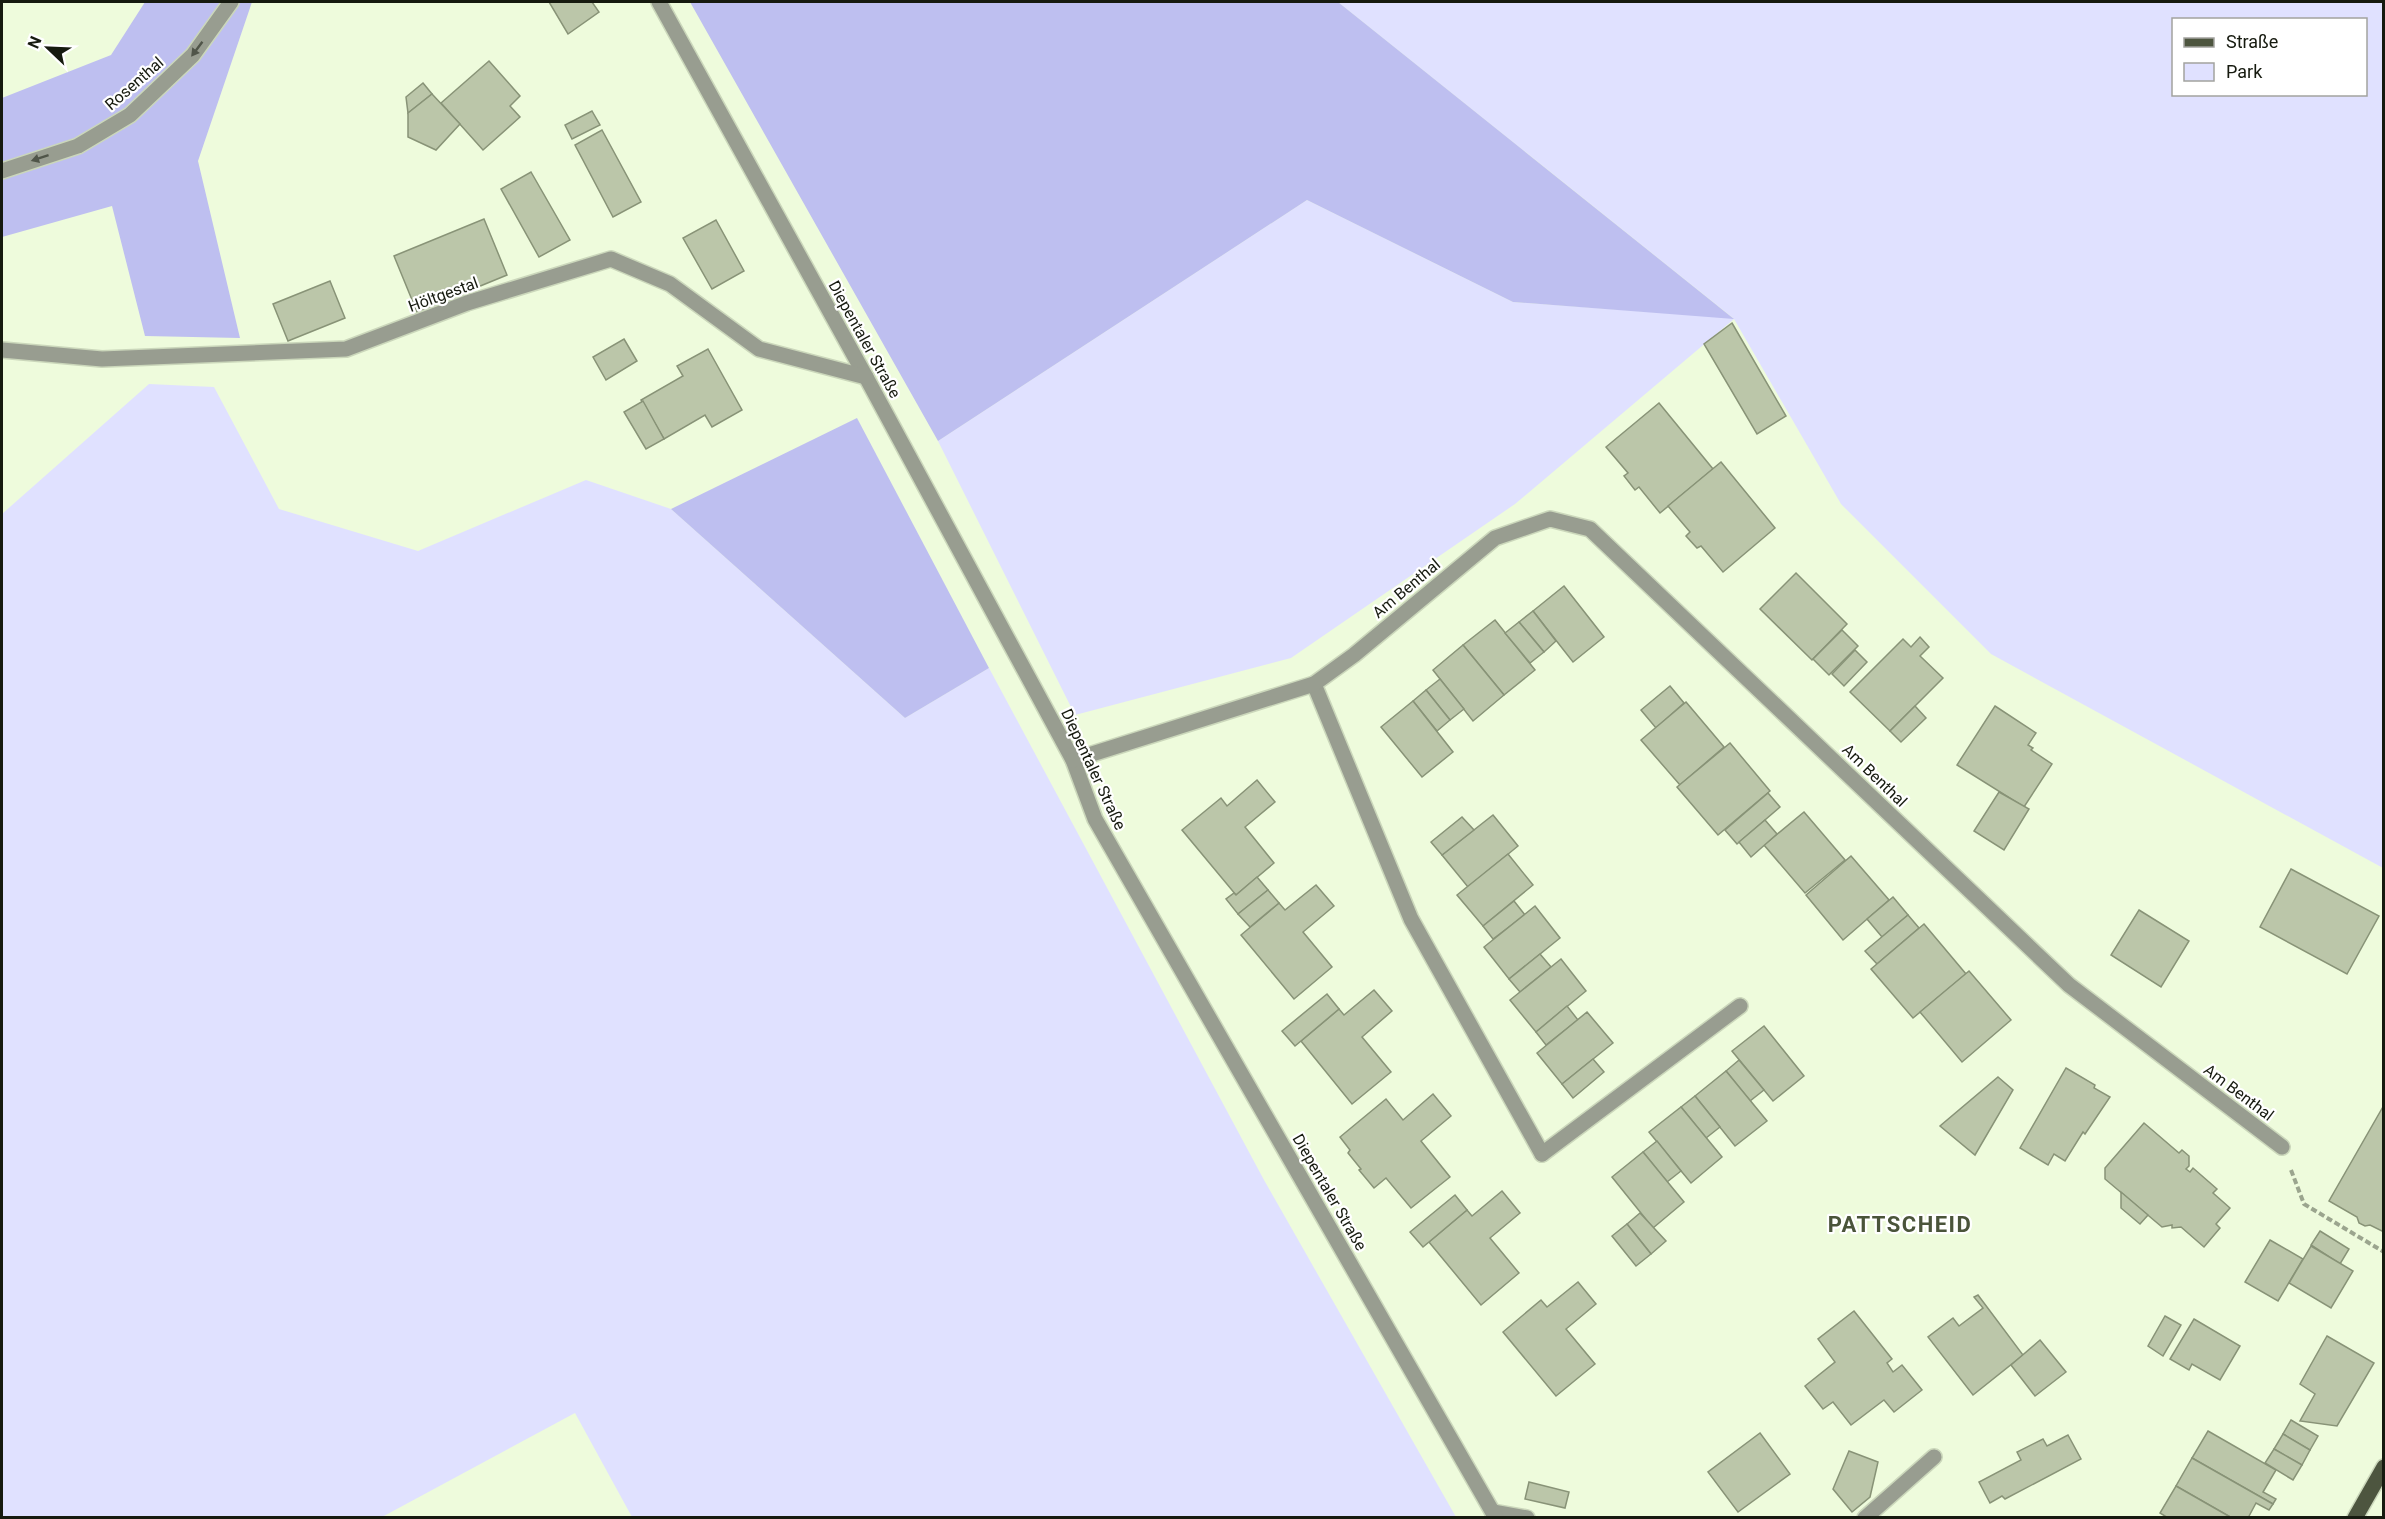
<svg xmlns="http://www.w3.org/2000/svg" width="2385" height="1519" font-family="Roboto,sans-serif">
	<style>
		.green { fill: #e0e1ff; fill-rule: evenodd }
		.forest { fill: #bebff0 }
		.building { fill: #bbc6a9; stroke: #889377; stroke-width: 1.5 }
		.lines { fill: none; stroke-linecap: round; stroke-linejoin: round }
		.lane-casing { stroke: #cbd7bb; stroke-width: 18 }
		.street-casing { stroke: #cbd7bb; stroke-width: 18 }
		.primary-casing { stroke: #cbd7bb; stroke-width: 18 }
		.path { stroke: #9ba58e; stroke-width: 4; stroke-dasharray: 6 3; stroke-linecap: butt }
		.lane { stroke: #989d90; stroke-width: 15 }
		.street { stroke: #989d90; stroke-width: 15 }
		.primary { stroke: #4d553f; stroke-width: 15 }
		.oneway { fill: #505549 }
		.labels { text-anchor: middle; stroke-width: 4.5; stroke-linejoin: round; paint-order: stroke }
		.street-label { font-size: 16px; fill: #161a0f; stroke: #fff }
		.district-label { font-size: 22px; font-weight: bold; letter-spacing: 1.5px; fill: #4a543a; stroke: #fff }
	</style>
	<rect width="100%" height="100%" fill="#eefbdc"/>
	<!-- green -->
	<g class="green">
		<path d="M 1338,2 L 2383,2 L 2383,868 L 1991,654 L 1841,504 L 1734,319 L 1515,504 L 1291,658 L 1075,715 L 938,441 L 1307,200 L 1513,302 L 1733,318 ZM 2174,20 L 2366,20 L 2366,94 L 2174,94 Z"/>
		<polygon points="149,384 214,387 279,509 418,551 586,480 671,509 905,718 989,668 1264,1180 1456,1517 632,1517 575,1413 382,1517 2,1517 2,514"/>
	</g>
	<!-- forest -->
	<g class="forest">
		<polygon points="145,2 252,2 198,161 240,338 145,336 112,206 2,237 2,98 111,55"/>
		<polygon points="690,2 1338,2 1734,319 1513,302 1307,200 938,441"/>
		<polygon points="857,418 989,668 905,718 671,509"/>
	</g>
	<!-- building -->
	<g class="building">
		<polygon points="549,2 592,2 599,12 568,34"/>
		<polygon points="489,61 520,96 510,106 520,117 483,150 441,103"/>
		<polygon points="423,83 432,94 408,113 406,97"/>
		<polygon points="432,94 460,124 436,150 408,137 408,113"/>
		<polygon points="592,111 600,125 572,139 565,125"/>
		<polygon points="602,130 641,202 613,217 575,145"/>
		<polygon points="531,172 570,240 539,257 501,189"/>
		<polygon points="484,219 507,275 417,312 394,256"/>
		<polygon points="716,220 744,271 712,289 683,238"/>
		<polygon points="330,281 345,318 288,341 273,304"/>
		<polygon points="1732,323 1786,416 1757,434 1704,344"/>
		<polygon points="624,339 637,361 606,380 593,357"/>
		<polygon points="708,349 742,410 712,427 705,415 664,439 641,400 683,376 677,366"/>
		<polygon points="643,401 664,439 646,449 624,412"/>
		<polygon points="1659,403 1713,469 1660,513 1639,487 1635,490 1624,476 1628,473 1606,447"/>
		<polygon points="1721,462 1775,528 1723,572 1701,546 1697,548 1686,536 1690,532 1668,506"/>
		<polygon points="1796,573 1847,624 1812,660 1760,609"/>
		<polygon points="1564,586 1604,637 1573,662 1533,611"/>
		<polygon points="1533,611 1556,641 1544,652 1519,622"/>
		<polygon points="1495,620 1535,670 1504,695 1463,645"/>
		<polygon points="1519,622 1544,652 1530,663 1505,633"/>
		<polygon points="1842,630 1858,646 1829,675 1813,659"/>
		<polygon points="1920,637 1929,647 1920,656 1943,678 1890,731 1850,692 1903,639 1911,647"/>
		<polygon points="1463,645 1504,695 1473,721 1433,670"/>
		<polygon points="1855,650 1867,662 1844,686 1832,674"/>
		<polygon points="1440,679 1464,709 1450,720 1426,690"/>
		<polygon points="1670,686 1684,703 1656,728 1641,710"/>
		<polygon points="1426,690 1450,720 1437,731 1413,701"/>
		<polygon points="1413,701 1453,752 1422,777 1381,727"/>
		<polygon points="1686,702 1724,747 1680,785 1641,740"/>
		<polygon points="1915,706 1926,718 1901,742 1890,731"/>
		<polygon points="1995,706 2036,733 2028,745 2033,748 2031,750 2052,764 2024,807 1957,765"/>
		<polygon points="1730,743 1770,791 1718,835 1677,787"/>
		<polygon points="1257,780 1275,802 1245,827 1274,863 1236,895 1182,830 1221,798 1227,806"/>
		<polygon points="1999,792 2029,809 2004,850 1974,831"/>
		<polygon points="1768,793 1780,807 1737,844 1725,830"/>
		<polygon points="1804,812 1845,860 1805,893 1764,845"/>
		<polygon points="1493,815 1518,846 1468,887 1442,855"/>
		<polygon points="1462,817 1474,830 1442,855 1431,842"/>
		<polygon points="1765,820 1777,834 1751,857 1739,842"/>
		<polygon points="1508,854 1533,885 1483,926 1457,895"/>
		<polygon points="1851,856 1889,900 1843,940 1806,895"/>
		<polygon points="2291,869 2379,916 2347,974 2260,927"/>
		<polygon points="1257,877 1268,890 1238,914 1226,899 1234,893 1236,895"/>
		<polygon points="1316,885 1334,906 1303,932 1332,967 1294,999 1241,935 1279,903 1285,910"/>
		<polygon points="1268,890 1279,903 1250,927 1238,914"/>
		<polygon points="1893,897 1908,915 1882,937 1867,919"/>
		<polygon points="1514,901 1525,915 1493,939 1483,926"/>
		<polygon points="1535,906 1560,938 1509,979 1484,947"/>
		<polygon points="2139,910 2189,941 2161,987 2111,955"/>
		<polygon points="1908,915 1919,928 1877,964 1865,951"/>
		<polygon points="1924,924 1966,974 1913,1018 1871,969"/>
		<polygon points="1540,954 1551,967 1520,992 1509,979"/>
		<polygon points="1561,959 1586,991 1536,1032 1510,1000"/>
		<polygon points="1969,971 2011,1020 1962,1062 1920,1012"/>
		<polygon points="1374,990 1392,1011 1362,1037 1391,1072 1352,1104 1301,1041 1339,1009 1344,1015"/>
		<polygon points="1327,994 1339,1009 1295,1046 1282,1031"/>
		<polygon points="1567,1006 1578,1020 1546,1045 1536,1032"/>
		<polygon points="1587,1012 1613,1043 1562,1084 1537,1053"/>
		<polygon points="1764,1026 1804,1076 1773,1101 1732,1051"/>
		<polygon points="1593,1059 1604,1072 1573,1098 1562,1084"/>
		<polygon points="1739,1060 1764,1090 1750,1101 1726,1071"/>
		<polygon points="2066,1068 2095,1085 2094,1088 2110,1097 2085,1134 2083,1132 2065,1161 2054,1154 2048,1165 2020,1148"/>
		<polygon points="1726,1071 1767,1121 1735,1146 1695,1096"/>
		<polygon points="1998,1077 2013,1090 1975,1155 1940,1126"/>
		<polygon points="1433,1094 1451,1116 1421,1141 1450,1177 1411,1208 1386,1178 1374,1188 1359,1170 1361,1169 1348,1153 1350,1150 1340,1137 1386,1099 1403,1120"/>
		<polygon points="1695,1096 1720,1127 1706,1138 1681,1107"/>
		<polygon points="2384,1105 2384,1232 2370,1225 2365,1226 2359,1223 2357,1217 2329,1201"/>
		<polygon points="1681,1107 1722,1157 1691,1183 1649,1132"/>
		<polygon points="2144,1123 2179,1153 2182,1150 2189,1156 2189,1166 2186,1169 2190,1172 2193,1168 2217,1189 2213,1193 2230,1208 2216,1224 2220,1228 2204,1247 2181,1227 2172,1228 2172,1225 2162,1227 2105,1179 2105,1168"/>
		<polygon points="1657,1141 1681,1171 1667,1182 1643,1152"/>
		<polygon points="1643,1152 1684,1202 1653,1228 1612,1177"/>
		<polygon points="1502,1191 1520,1213 1490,1238 1519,1273 1481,1305 1429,1242 1467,1210 1472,1216"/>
		<polygon points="2121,1192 2148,1215 2140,1224 2121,1208"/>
		<polygon points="1455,1195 1467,1210 1423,1247 1410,1232"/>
		<polygon points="1640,1213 1666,1241 1651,1254 1627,1224"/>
		<polygon points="1627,1224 1651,1254 1636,1266 1612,1236"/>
		<polygon points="2320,1231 2349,1249 2340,1264 2311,1245"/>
		<polygon points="2270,1240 2303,1259 2278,1301 2245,1282"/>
		<polygon points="2311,1246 2353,1271 2331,1308 2289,1283"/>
		<polygon points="1578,1282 1596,1304 1566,1329 1595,1364 1556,1396 1503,1332 1541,1300 1547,1307"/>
		<polygon points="1978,1295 2023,1355 1973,1395 1928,1337 1953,1318 1959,1326 1983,1308 1974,1297"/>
		<polygon points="1854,1311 1892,1359 1887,1363 1893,1372 1902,1365 1922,1390 1894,1412 1884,1400 1851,1425 1833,1402 1823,1409 1805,1386 1835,1362 1818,1339"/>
		<polygon points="2165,1316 2181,1325 2163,1356 2148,1346"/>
		<polygon points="2194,1319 2240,1346 2220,1380 2192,1364 2189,1370 2170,1359"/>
		<polygon points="2327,1336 2374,1363 2337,1426 2300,1421 2315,1394 2300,1384"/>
		<polygon points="2040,1340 2066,1372 2035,1396 2011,1365"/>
		<polygon points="2291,1420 2318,1436 2310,1450 2283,1434"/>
		<polygon points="2208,1431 2276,1470 2263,1492 2276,1499 2273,1504 2192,1458"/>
		<polygon points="1760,1433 1790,1474 1738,1512 1708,1472"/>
		<polygon points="2283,1434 2310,1450 2302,1465 2274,1449"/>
		<polygon points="2068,1435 2081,1459 2005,1499 2002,1496 1990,1503 1979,1482 2021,1460 2017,1452 2043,1439 2047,1446"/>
		<polygon points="2274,1449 2302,1465 2293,1480 2265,1463"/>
		<polygon points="1849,1451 1878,1462 1870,1497 1852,1512 1833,1489"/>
		<polygon points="2192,1458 2273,1504 2269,1510 2256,1503 2248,1518 2232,1518 2176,1486"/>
		<polygon points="1529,1482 1569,1492 1565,1508 1525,1499"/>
		<polygon points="2176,1486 2232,1518 2168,1518 2160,1513"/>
	</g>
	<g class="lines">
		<defs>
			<g id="lane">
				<polyline points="2,171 78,146 130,115 193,55 231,2"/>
				<polyline points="1542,1154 1740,1006"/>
				<polyline points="1493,1512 1527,1518"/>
				<polyline points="1865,1518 1934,1457"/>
			</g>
			<g id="street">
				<polyline points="659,2 866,377 1073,760 1095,819 1496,1518"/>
				<polyline points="2,350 102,359 346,349 467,303 611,259 670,284 759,349 866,377"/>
				<polyline points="1314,684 1411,919 1542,1154"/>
				<polyline points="1073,760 1314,684 1354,655 1495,538 1550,519 1590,529 2069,985 2282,1147"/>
			</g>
			<polyline id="primary" points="2355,1518 2384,1467"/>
		</defs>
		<!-- lane casing -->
		<use href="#lane" class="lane-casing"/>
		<!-- street casing -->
		<use href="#street" class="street-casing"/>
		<!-- primary casing -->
		<use href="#primary" class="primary-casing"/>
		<!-- path -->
		<polyline class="path" points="2291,1170 2304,1204 2384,1252"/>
		<!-- lane -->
		<use href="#lane" class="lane"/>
		<!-- street -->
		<use href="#street" class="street"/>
		<!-- primary -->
		<use href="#primary" class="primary"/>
	</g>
	<!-- one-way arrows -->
	<defs><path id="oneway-solid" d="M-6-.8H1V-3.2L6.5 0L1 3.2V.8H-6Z" transform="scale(1.5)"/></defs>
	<g class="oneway">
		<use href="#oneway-solid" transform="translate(197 49) rotate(127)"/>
		<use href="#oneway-solid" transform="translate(40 158) rotate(162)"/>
	</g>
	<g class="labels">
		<!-- street labels -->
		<g class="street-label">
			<text transform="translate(134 83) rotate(-41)" y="6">Rosenthal</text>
			<text transform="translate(443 294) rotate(-20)" y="6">Höltgestal</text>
			<text transform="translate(865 339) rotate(61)" y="6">Diepentaler Straße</text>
			<text transform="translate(1406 588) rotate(-40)" y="6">Am Benthal</text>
			<text transform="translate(1094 769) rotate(65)" y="6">Diepentaler Straße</text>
			<text transform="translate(1875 775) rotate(44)" y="6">Am Benthal</text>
			<text transform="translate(2239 1092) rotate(37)" y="6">Am Benthal</text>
			<text transform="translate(1330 1192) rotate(60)" y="6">Diepentaler Straße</text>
		</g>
		<!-- district labels -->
		<g class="district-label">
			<text x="1900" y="1232">PATTSCHEID</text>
		</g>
	</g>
	<!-- border -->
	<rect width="2385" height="1519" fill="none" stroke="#161a0f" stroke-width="6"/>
	<!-- legend -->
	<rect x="2172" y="18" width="195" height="78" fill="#ffffff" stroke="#a2a39f" stroke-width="1.5"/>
	<rect x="2184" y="38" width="30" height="9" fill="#4d553f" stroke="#a2a39f" stroke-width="1.5"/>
	<text x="2226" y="48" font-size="18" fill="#161a0f">Straße</text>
	<rect x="2184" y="63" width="30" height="18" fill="#e0e1ff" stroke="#a2a39f" stroke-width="1.5"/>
	<text x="2226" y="78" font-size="18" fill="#161a0f">Park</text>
	<!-- north arrow -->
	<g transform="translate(48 48) rotate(293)" stroke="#ffffff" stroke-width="4.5" paint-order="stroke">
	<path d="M0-4.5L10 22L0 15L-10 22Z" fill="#161a0f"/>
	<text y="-9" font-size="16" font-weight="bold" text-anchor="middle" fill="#161a0f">N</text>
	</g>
</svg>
